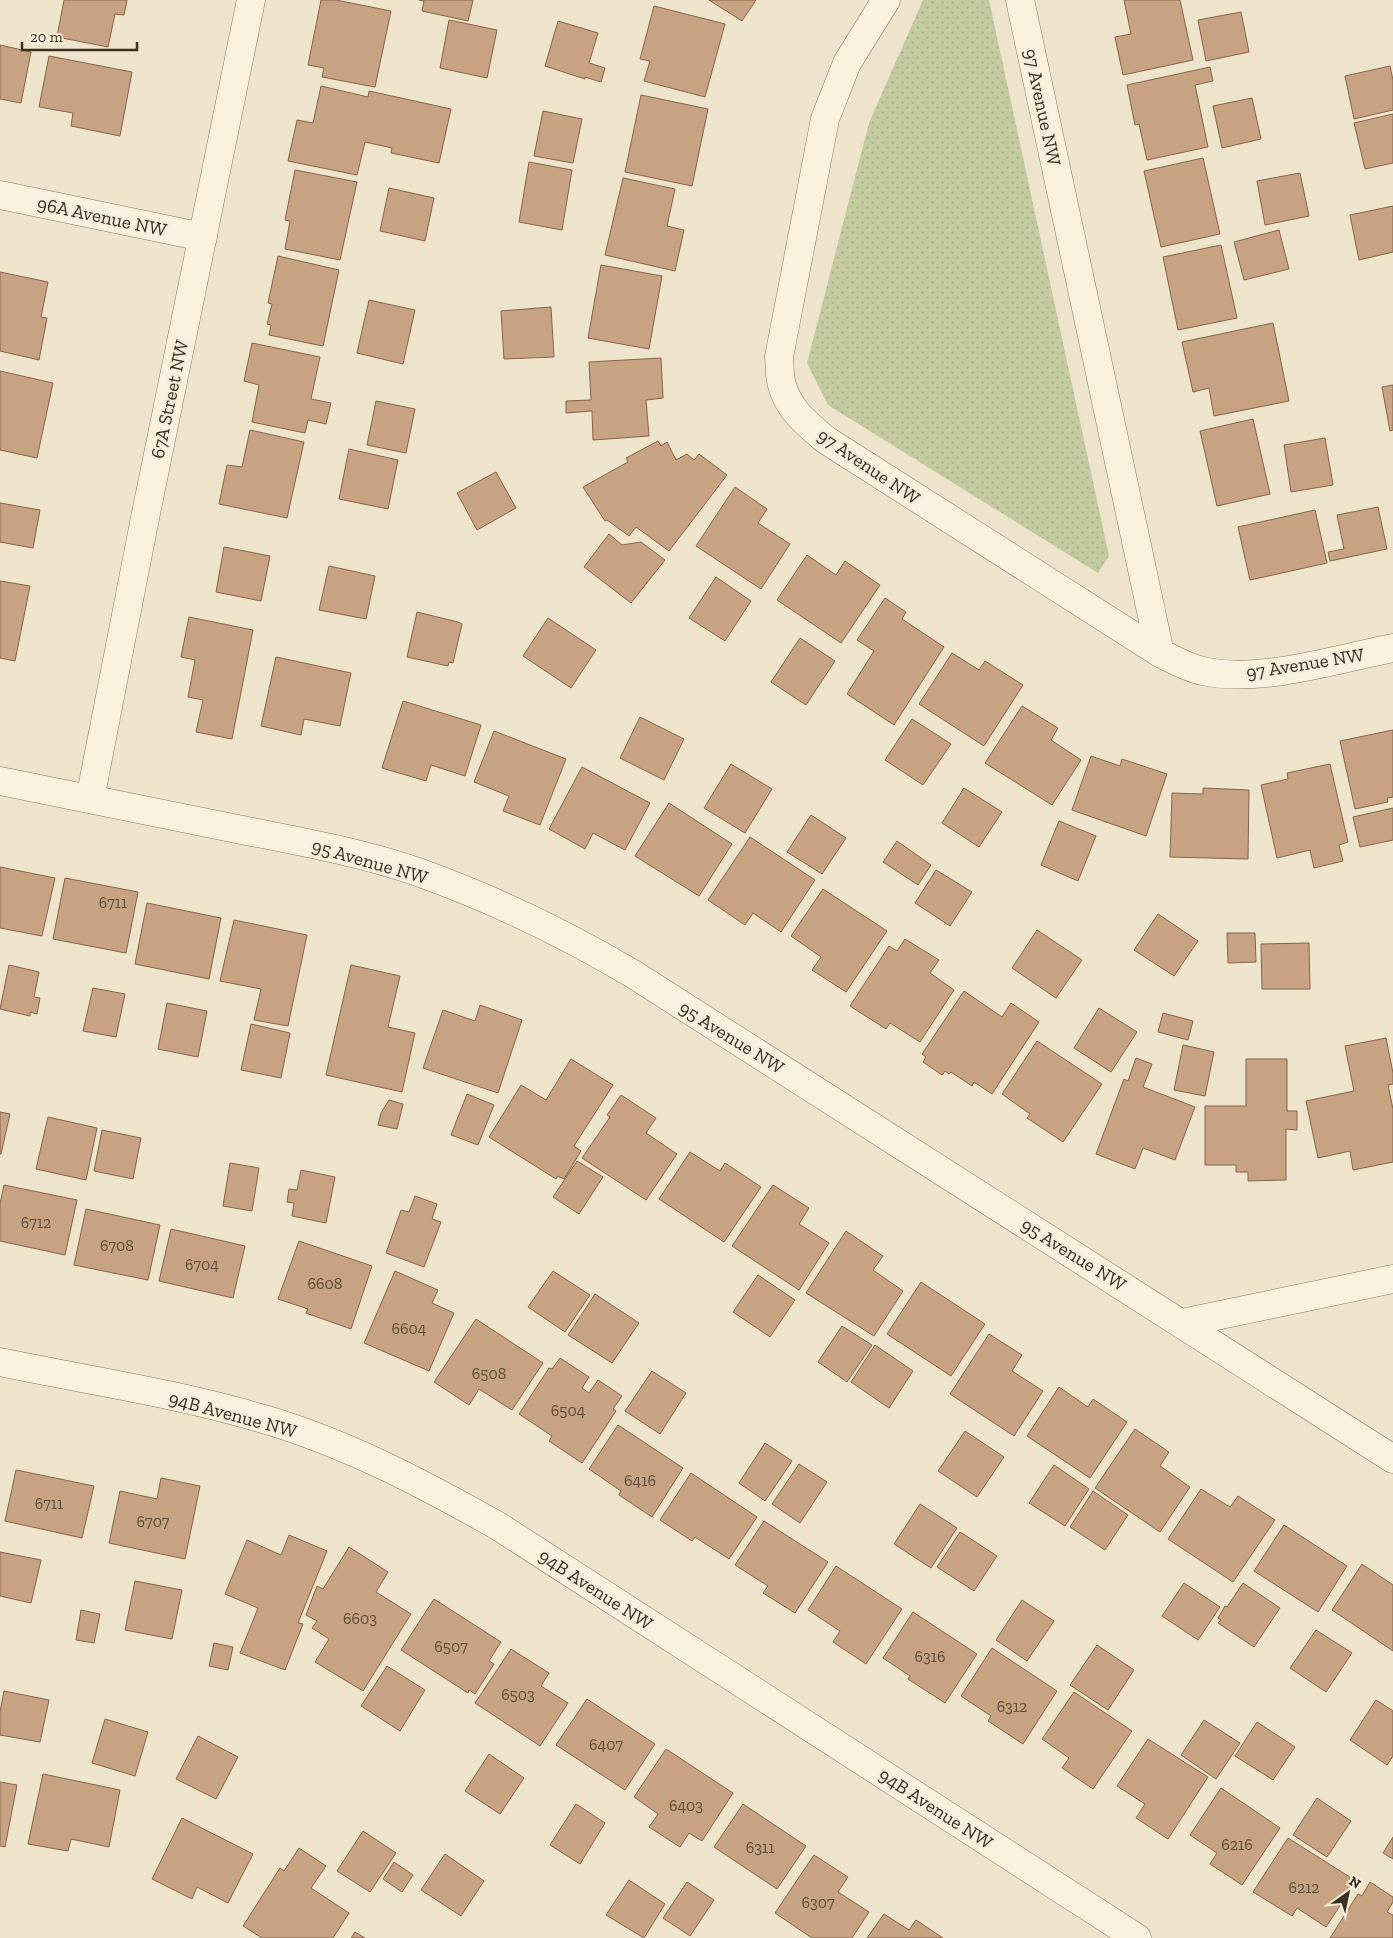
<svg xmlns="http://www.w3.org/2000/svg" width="1393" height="1938" font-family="'Zilla Slab',serif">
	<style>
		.grass { fill: url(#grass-dots) }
		.building { fill: #c8a383; stroke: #866347 }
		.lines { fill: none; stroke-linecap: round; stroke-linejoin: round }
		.minor-casing { stroke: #897760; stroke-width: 29 }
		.minor { stroke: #f7f1de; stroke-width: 28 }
		.labels { text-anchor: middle; stroke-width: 4.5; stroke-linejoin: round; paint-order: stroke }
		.number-label { font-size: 16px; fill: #5e4c3a }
		.street-label { font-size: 19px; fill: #3a2f22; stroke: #f4eeda }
	</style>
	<defs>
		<pattern id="grass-dots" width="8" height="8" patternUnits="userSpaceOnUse" patternTransform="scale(1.25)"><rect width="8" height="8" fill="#c3ca9f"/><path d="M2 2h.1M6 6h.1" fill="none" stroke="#a8ae89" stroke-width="1.8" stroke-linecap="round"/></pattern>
	</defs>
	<rect width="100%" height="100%" fill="#ede4cb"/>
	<!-- grass -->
	<polygon class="grass" points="923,0 989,0 1109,556 1098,573 828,405 807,363 869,123"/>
	<!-- building -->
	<g class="building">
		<polygon points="64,0 127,0 124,15 115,14 108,47 57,37"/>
		<polygon points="321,0 336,0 391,11 375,87 322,77 324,68 308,65"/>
		<polygon points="419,0 473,0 468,21 422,11 424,1"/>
		<polygon points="709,0 756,0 742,21"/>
		<polygon points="1124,0 1180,0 1193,60 1123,75 1115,37 1131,34"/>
		<polygon points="654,6 725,24 705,97 644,81 650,61 640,59"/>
		<polygon points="1241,12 1249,52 1206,61 1198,20"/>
		<polygon points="449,20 497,30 487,78 440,68"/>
		<polygon points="558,21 598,33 589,63 605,68 601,82 585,77 585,79 545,66"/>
		<polygon points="0,45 31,52 21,103 0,99"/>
		<polygon points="49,56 132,72 120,136 71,126 73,113 39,107"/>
		<polygon points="1390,66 1393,80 1393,110 1354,119 1345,76"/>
		<polygon points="1210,67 1213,81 1195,85 1208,147 1147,160 1139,124 1135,125 1127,85"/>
		<polygon points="321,86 368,97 369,91 451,109 439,163 391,153 392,148 365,142 357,175 288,161 297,120 313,123"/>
		<polygon points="641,95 708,109 692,186 625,172"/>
		<polygon points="1252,98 1261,139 1222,148 1213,106"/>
		<polygon points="543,111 582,119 573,163 534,156"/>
		<polygon points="1393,114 1393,163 1365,169 1354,123"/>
		<polygon points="1203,158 1220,234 1161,247 1144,171"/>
		<polygon points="529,162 572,170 562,230 519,222"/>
		<polygon points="295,170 357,182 340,260 285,249 290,221 285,220"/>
		<polygon points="1300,173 1309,216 1265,225 1257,181"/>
		<polygon points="623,178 675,189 667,226 684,230 675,271 605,255"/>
		<polygon points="389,188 434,198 425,241 380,231"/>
		<polygon points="1393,206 1393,252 1359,260 1350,215"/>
		<polygon points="1279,230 1289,269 1244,280 1234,242"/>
		<polygon points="1221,245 1237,318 1178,330 1163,257"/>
		<polygon points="278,256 339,270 323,346 269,335 271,325 267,324 272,304 268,303"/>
		<polygon points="601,265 662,276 649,349 588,338"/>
		<polygon points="0,272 48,282 41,317 47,318 39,360 0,351"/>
		<polygon points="369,300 415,310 403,364 357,353"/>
		<polygon points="551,307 554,357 504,359 501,311"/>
		<polygon points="1273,323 1289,401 1214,416 1209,388 1193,392 1182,342"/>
		<polygon points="252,343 320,357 311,399 331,403 326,424 308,420 305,433 252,422 259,385 244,381"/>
		<polygon points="661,358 663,398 646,400 649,436 593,440 592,411 566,413 566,401 591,400 589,362"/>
		<polygon points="0,371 53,383 37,458 0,450"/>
		<polygon points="1393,385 1393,430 1390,431 1382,387"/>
		<polygon points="376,401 415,409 406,453 367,445"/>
		<polygon points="1253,419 1270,494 1217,506 1200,431"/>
		<polygon points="250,430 304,442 287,518 219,504 227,465 242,467"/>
		<polygon points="1325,438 1333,485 1291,492 1284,445"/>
		<polygon points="658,441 661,446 667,442 676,460 687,454 694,460 699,454 727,475 669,551 636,527 629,536 607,520 605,521 583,487 628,462 626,458"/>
		<polygon points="349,449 398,460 388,509 339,499"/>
		<polygon points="496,472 516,508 477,530 457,493"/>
		<polygon points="735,487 767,509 758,523 790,544 761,589 696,546"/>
		<polygon points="0,503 40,510 33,548 0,542"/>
		<polygon points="1378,507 1387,549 1330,561 1328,552 1344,549 1337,515"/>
		<polygon points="1315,510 1327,563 1250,580 1238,527"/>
		<polygon points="609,534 622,545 641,542 665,560 631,603 584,567"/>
		<polygon points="224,547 270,556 261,601 216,592"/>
		<polygon points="807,555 836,575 845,561 880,585 841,643 777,600"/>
		<polygon points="329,566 375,576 366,619 319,610"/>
		<polygon points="716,577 751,601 725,641 689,618"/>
		<polygon points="0,581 30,586 15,661 0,658"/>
		<polygon points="885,598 906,612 902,619 944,647 894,725 847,694 874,651 857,640"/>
		<polygon points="417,612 458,622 462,624 453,663 449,662 448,666 407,657"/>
		<polygon points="189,617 253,630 232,739 196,732 203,700 188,697 195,660 181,657"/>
		<polygon points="548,618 596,650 571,688 523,656"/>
		<polygon points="800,638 835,661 806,705 771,682"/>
		<polygon points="952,653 979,670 985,661 1023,685 984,746 919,704"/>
		<polygon points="276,657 351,673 340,726 304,719 301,735 261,726"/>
		<polygon points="403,701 481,725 465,776 431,765 426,781 382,768"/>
		<polygon points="1022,706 1058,728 1051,740 1081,760 1052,805 985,763"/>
		<polygon points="640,717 684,739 664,780 620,758"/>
		<polygon points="912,719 951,744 923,785 885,760"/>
		<polygon points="1393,730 1393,797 1387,798 1388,802 1355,809 1340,741"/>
		<polygon points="494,731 566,759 540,825 503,811 509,796 474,782"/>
		<polygon points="1091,756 1120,766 1122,759 1167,774 1146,836 1072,810"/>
		<polygon points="731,764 772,789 745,833 704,808"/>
		<polygon points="1330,764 1348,842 1339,845 1343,861 1314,868 1310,850 1277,858 1261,785 1288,779 1287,773"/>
		<polygon points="582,767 650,803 625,850 593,833 585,849 549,829"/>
		<polygon points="964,788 1002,812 979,847 942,823"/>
		<polygon points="1203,788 1249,790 1248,859 1170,857 1172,793 1203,794"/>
		<polygon points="669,803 732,844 699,896 635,856"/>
		<polygon points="1393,808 1393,840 1360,847 1353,817"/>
		<polygon points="811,815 846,838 822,874 787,852"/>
		<polygon points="1059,821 1096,836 1078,881 1041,865"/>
		<polygon points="750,837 815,880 781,932 753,913 745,925 708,900"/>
		<polygon points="897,841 931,865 918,885 883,862"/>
		<polygon points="0,867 55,878 42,936 0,928"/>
		<polygon points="936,870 972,892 950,926 915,903"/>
		<polygon points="65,878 138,892 126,953 53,939"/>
		<polygon points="823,889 887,931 846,992 812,970 821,957 791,936"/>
		<polygon points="147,903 221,918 209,979 135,964"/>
		<polygon points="1158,914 1198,941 1174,976 1134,950"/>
		<polygon points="234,920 307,935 288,1026 254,1020 261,989 220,981"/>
		<polygon points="1037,930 1082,960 1056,998 1012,968"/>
		<polygon points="1227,933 1255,933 1256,962 1228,963"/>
		<polygon points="905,939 939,960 930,973 954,990 920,1042 890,1023 886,1029 850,1006 889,946 897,951"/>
		<polygon points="1309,943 1310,989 1262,989 1261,944"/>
		<polygon points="9,965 39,972 34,997 40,998 37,1014 30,1012 30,1016 0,1009"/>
		<polygon points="351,965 400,976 388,1027 415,1033 402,1092 326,1075"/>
		<polygon points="93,988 125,994 116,1037 83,1031"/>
		<polygon points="964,991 1002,1017 1011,1003 1039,1022 992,1094 974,1082 972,1086 951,1072 949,1074 945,1071 942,1075 923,1062 926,1057 922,1054"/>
		<polygon points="167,1003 207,1011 198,1057 158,1049"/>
		<polygon points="480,1005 522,1020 498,1093 423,1068 443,1010 475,1021"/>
		<polygon points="1099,1008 1137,1032 1111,1072 1074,1048"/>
		<polygon points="1163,1013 1193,1021 1188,1040 1158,1032"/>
		<polygon points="251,1024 290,1033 281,1078 241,1070"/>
		<polygon points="1386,1038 1393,1073 1393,1084 1388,1085 1393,1109 1393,1162 1353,1170 1350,1151 1318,1158 1306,1101 1354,1091 1345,1046"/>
		<polygon points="1037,1041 1102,1084 1063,1142 1027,1118 1030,1114 1002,1094"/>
		<polygon points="1183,1045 1214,1052 1205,1096 1174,1090"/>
		<polygon points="1136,1058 1152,1064 1143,1087 1195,1107 1175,1160 1143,1148 1135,1169 1096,1154 1124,1079 1128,1081"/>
		<polygon points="571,1059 613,1085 574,1146 581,1151 564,1179 558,1176 556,1179 489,1137 521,1085 546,1100"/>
		<polygon points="1246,1059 1287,1059 1287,1111 1297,1111 1297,1130 1286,1129 1286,1180 1248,1181 1248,1172 1236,1172 1236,1165 1205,1165 1205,1106 1246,1106"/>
		<polygon points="467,1094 494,1105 478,1145 451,1135"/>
		<polygon points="621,1095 656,1118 646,1133 677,1154 646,1200 582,1158 610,1117 607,1115"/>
		<polygon points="389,1100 403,1104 397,1129 378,1125 381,1113"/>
		<polygon points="0,1112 10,1114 1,1154 0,1154"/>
		<polygon points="48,1117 97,1128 86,1180 36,1169"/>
		<polygon points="102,1130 141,1138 133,1179 94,1171"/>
		<polygon points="690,1152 720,1171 725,1163 761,1187 724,1242 659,1199"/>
		<polygon points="577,1161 603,1177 579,1214 553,1197"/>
		<polygon points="230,1163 259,1168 252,1211 223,1206"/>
		<polygon points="301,1170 335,1177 326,1223 292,1216 294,1203 287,1202 289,1189 297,1190"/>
		<polygon points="4,1185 77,1200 65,1255 0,1241 0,1204"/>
		<polygon points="773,1185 809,1208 799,1224 829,1243 799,1290 732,1246"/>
		<polygon points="415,1196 437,1204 432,1219 441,1222 424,1267 386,1253 401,1210 409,1212"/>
		<polygon points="86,1209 160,1225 148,1280 74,1265"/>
		<polygon points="171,1229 245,1246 233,1298 159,1281"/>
		<polygon points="846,1231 883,1256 873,1270 903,1291 874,1336 806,1293"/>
		<polygon points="299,1241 372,1266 351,1329 306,1313 308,1309 278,1299"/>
		<polygon points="395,1271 438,1290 432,1303 454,1313 429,1371 364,1343"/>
		<polygon points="553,1271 590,1295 565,1332 528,1307"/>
		<polygon points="758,1275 795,1300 770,1337 733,1312"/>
		<polygon points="921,1282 985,1324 951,1376 887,1334"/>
		<polygon points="595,1294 639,1323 612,1363 568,1335"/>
		<polygon points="476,1319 543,1363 512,1410 479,1389 469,1405 434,1382"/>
		<polygon points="842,1326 872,1345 847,1382 818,1362"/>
		<polygon points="989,1334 1022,1355 1012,1371 1043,1391 1014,1436 950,1394"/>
		<polygon points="875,1345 913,1371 889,1408 851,1382"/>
		<polygon points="560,1358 589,1377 582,1388 589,1393 598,1380 622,1396 613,1409 616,1411 582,1463 549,1441 552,1436 519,1414 549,1368 552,1369"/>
		<polygon points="652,1371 686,1393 660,1434 625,1411"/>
		<polygon points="1059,1387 1088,1407 1093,1399 1127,1422 1090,1478 1027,1436"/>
		<polygon points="618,1425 683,1468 652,1517 619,1495 621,1491 589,1469"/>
		<polygon points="1135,1429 1169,1452 1160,1466 1190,1487 1160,1532 1095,1488"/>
		<polygon points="965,1431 1004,1457 977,1497 938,1471"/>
		<polygon points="765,1443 792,1461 765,1501 739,1483"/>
		<polygon points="799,1464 827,1482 800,1523 772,1504"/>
		<polygon points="1054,1465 1089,1489 1065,1526 1029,1503"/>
		<polygon points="16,1470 94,1486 82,1538 5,1521"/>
		<polygon points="691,1473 757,1517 729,1559 695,1537 692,1541 660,1520"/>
		<polygon points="161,1478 200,1486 185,1559 109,1543 120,1491 157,1499"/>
		<polygon points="1201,1489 1230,1507 1238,1496 1275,1520 1233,1582 1168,1539"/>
		<polygon points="1093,1491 1128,1515 1105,1550 1070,1527"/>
		<polygon points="920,1504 957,1528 931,1568 894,1544"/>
		<polygon points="764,1521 828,1562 795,1613 763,1593 768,1586 735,1565"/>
		<polygon points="1284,1525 1347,1566 1318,1612 1254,1571"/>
		<polygon points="960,1532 997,1556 974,1591 937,1567"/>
		<polygon points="289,1535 327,1551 298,1623 303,1624 285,1670 240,1653 258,1608 225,1594 247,1540 281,1555"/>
		<polygon points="349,1547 388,1572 376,1592 411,1614 363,1691 315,1662 329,1639 312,1628 317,1621 306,1615 317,1586 323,1589"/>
		<polygon points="0,1552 41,1560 31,1603 0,1596"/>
		<polygon points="1362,1564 1393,1585 1393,1651 1332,1610"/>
		<polygon points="836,1566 902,1609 866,1664 833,1642 840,1631 808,1610"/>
		<polygon points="135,1581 182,1590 172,1639 125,1630"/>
		<polygon points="1184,1583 1220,1607 1198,1640 1162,1616"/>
		<polygon points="1243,1583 1280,1608 1254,1647 1218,1623 1221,1620 1218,1618 1225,1606 1227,1607"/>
		<polygon points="434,1599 501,1642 489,1661 494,1664 475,1694 469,1690 468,1693 401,1650"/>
		<polygon points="1022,1600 1054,1621 1027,1661 996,1640"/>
		<polygon points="81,1610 100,1614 94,1643 76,1640"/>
		<polygon points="913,1612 977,1654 945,1703 908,1679 910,1676 883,1658"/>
		<polygon points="1316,1630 1352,1653 1326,1692 1290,1668"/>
		<polygon points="214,1643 233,1647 228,1670 209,1666"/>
		<polygon points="1097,1645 1134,1670 1108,1710 1070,1685"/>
		<polygon points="992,1648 1057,1691 1023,1744 988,1721 991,1716 961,1696"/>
		<polygon points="511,1649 549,1673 541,1686 568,1703 540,1746 475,1703"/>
		<polygon points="387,1666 425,1690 400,1731 361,1706"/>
		<polygon points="4,1691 49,1700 40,1742 0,1735 0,1712"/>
		<polygon points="1074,1692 1132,1731 1093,1789 1062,1768 1069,1758 1042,1739"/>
		<polygon points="587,1699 655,1744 625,1790 556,1745"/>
		<polygon points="1376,1700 1393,1711 1393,1756 1387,1765 1350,1740"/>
		<polygon points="105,1719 148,1732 135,1776 92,1763"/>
		<polygon points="1204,1720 1240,1743 1216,1779 1181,1755"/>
		<polygon points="1257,1722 1295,1747 1273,1780 1235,1756"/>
		<polygon points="198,1736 238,1757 216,1799 176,1779"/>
		<polygon points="1148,1739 1208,1777 1168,1839 1136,1818 1145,1804 1117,1786"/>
		<polygon points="666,1749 733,1793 702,1841 689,1833 680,1847 649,1827 658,1814 634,1797"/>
		<polygon points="489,1754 524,1778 500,1814 465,1791"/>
		<polygon points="43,1774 120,1790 109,1847 71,1839 68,1851 28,1844"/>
		<polygon points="0,1782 17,1785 5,1847 0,1846"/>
		<polygon points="1221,1788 1280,1828 1242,1885 1210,1864 1217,1853 1190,1835"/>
		<polygon points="1317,1798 1351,1821 1327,1857 1293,1835"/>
		<polygon points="576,1804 605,1823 580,1864 550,1845"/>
		<polygon points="743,1804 806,1846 777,1889 714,1847"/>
		<polygon points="182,1818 253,1854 228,1903 197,1887 192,1899 152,1879"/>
		<polygon points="363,1831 396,1853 370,1892 337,1871"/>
		<polygon points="1393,1837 1393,1859 1383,1853"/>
		<polygon points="1288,1838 1356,1881 1326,1927 1297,1908 1292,1916 1253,1892"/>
		<polygon points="299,1848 326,1866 311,1888 349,1913 333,1938 262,1938 243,1926 280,1868 284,1871"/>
		<polygon points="445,1854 484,1881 461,1916 421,1890"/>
		<polygon points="814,1855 848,1877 838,1892 869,1912 852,1938 812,1938 775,1913"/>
		<polygon points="394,1862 413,1875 402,1892 383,1879"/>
		<polygon points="629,1880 665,1904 644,1938 606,1915"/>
		<polygon points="687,1882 714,1900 690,1936 663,1918"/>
		<polygon points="1370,1882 1393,1897 1393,1902 1387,1912 1393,1915 1393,1938 1330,1938 1358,1894 1362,1896"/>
		<polygon points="884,1914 909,1930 916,1920 943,1938 867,1938"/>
		<polygon points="355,1932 365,1938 351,1938"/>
	</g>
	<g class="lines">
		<defs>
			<g id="minor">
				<path d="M 886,0 L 847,63 L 825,119 L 779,357 C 780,366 779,377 782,385 C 788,409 808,425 826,440 L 1160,653"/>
				<path d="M 1020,0 L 1160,653 C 1174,660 1188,668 1203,671 C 1259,684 1337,659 1393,648"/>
				<polyline points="0,195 203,237"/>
				<path d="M 0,781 C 79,797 158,813 237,829 C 298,841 359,852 418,872 C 493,899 564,933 633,974 L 1393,1459"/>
				<polyline points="90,799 145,518 251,0"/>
				<polyline points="1182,1323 1393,1279"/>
				<path d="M 0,1362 C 86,1380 175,1393 260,1418 C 344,1442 422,1483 498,1526 L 1137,1938"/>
			</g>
		</defs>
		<!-- minor casing -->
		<use href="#minor" class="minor-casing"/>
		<!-- minor -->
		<use href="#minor" class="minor"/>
	</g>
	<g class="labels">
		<!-- number labels -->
		<g class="number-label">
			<text x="113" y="908">6711</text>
			<text x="36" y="1228">6712</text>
			<text x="117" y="1251">6708</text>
			<text x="202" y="1270">6704</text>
			<text x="325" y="1289">6608</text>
			<text x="409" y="1334">6604</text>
			<text x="489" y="1379">6508</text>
			<text x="568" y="1416">6504</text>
			<text x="640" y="1486">6416</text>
			<text x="49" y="1509">6711</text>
			<text x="153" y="1527">6707</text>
			<text x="360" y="1624">6603</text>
			<text x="451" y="1652">6507</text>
			<text x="930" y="1662">6316</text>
			<text x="518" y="1700">6503</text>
			<text x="1012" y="1712">6312</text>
			<text x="606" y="1750">6407</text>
			<text x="686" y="1811">6403</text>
			<text x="1237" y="1850">6216</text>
			<text x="760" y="1853">6311</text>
			<text x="1304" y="1893">6212</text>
			<text x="818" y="1908">6307</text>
		</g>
		<!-- street labels -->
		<g class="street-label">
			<text transform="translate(1043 107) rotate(78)" y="7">97 Avenue NW</text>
			<text transform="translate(102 216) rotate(12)" y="7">96A Avenue NW</text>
			<text transform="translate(169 399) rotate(-78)" y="7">67A Street NW</text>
			<text transform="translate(869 466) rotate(34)" y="7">97 Avenue NW</text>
			<text transform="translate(1305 663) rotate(-9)" y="7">97 Avenue NW</text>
			<text transform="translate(370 861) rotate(16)" y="7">95 Avenue NW</text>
			<text transform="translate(732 1037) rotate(32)" y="7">95 Avenue NW</text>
			<text transform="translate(1074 1254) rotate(32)" y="7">95 Avenue NW</text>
			<text transform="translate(233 1414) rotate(15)" y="7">94B Avenue NW</text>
			<text transform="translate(596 1589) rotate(33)" y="7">94B Avenue NW</text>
			<text transform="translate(936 1808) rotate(33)" y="7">94B Avenue NW</text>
		</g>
	</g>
	<!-- north arrow -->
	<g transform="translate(1348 1893) rotate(33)" stroke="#f4eeda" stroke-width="4" paint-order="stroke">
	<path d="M0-4L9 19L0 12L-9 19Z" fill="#3a2f22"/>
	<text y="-8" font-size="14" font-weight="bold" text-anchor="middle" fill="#3a2f22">N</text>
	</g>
	<!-- scale -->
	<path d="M22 42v8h115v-8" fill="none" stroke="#3a2f22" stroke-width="2.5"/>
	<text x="30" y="42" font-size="15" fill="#3a2f22" stroke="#f4eeda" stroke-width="4" paint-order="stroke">20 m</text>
</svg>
